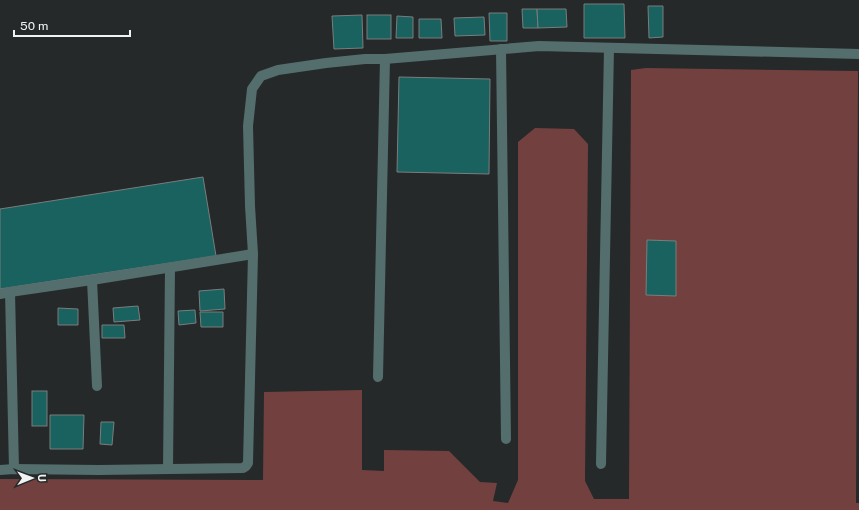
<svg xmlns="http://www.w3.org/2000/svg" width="859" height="510" font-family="'Public Sans',sans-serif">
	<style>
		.water { fill: #72413f }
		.building { fill: #19625f; stroke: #7a7d7d }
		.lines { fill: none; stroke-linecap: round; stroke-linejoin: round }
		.minor { stroke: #546e6d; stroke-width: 10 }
	</style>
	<rect width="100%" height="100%" fill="#262929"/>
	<!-- water -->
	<polygon class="water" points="646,68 858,71 856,503 859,503 859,510 0,510 0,479 263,480 264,392 362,390 362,470 384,471 384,450 449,451 480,482 497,483 493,501 508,503 518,480 518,142 535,128 574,129 588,144 585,481 594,499 629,499 631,70"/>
	<!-- building -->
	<g class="building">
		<polygon points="584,4 624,4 625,38 584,38"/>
		<polygon points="648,6 663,6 663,37 649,38"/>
		<polygon points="522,9 537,9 538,28 523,28"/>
		<polygon points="537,9 566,9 567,27 538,28"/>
		<polygon points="489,13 507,13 507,41 490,41"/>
		<polygon points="362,15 363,48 334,49 332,16"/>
		<rect x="367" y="15" width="24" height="24"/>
		<polygon points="397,16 413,17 413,38 396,38"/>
		<polygon points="484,17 485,35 455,36 454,18"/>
		<polygon points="419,19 441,19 442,38 419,38"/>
		<polygon points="399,77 490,79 489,174 397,172"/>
		<polygon points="203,177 216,256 0,289 0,209"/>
		<polygon points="647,240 676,241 676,296 646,295"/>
		<polygon points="224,289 225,309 200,311 199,291"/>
		<polygon points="138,306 140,320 114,322 113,308"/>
		<polygon points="58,308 78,309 78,325 58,325"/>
		<polygon points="195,310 196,323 179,325 178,311"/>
		<polygon points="200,312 223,312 223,327 201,327"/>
		<polygon points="102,325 124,325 125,338 102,338"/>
		<rect x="32" y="391" width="15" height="35"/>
		<polygon points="50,415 84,415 83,449 50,449"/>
		<polygon points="101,422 114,422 112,445 100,444"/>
	</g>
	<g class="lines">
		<!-- minor -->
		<g class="minor">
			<polyline points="501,49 506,439"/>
			<polyline points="92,280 97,386"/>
			<polyline points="10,292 14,469"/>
			<polyline points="0,294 10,292 92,280 253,254"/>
			<polyline points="378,377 385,59"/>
			<polyline points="601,464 609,48"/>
			<polyline points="168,469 170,268"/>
			<polyline points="0,470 14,469 99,470 243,468 246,466 248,463 253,254 250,206 248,126 252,89 261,76 278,70 326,63 365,59 385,59 539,46 859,54"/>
		</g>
	</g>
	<!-- north arrow -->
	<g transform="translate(32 478) rotate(89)" stroke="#262929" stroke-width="3" paint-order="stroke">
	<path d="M0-3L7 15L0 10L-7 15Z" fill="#f1f3f3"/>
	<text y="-6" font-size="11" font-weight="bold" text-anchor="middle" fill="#f1f3f3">U</text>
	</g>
	<!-- scale -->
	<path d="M14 30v6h116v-6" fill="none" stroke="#f1f3f3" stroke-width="2"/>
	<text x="20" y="30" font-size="12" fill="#f1f3f3" stroke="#262929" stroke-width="3" paint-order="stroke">50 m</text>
</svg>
